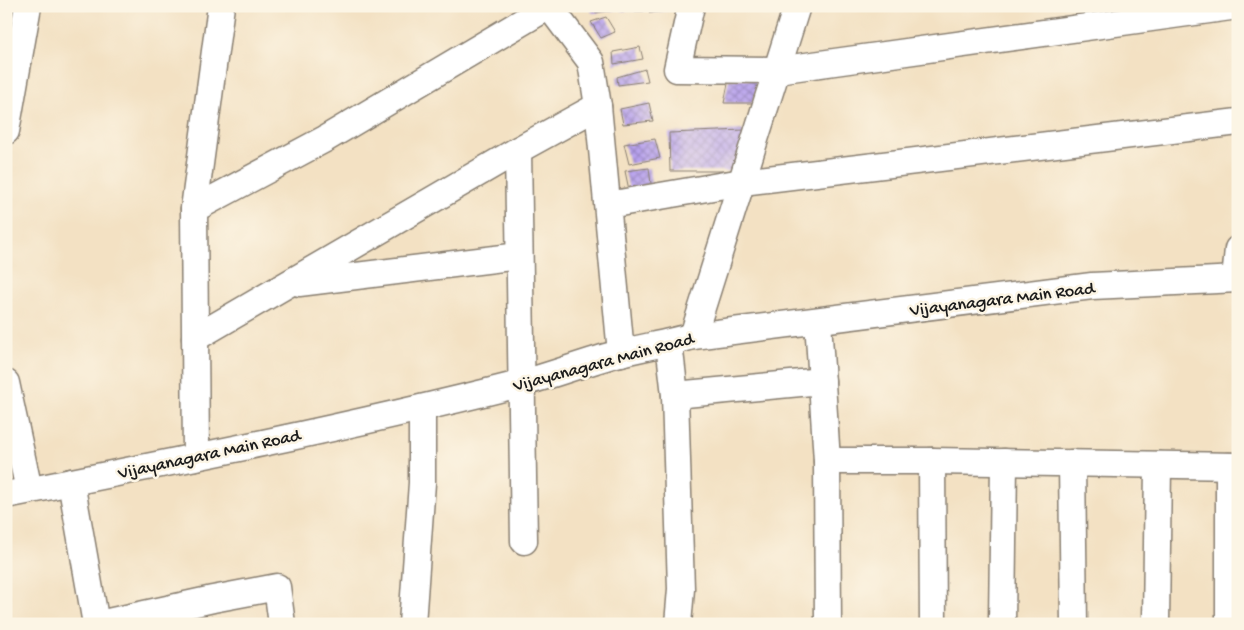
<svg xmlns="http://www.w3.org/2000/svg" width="1244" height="630" font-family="'Gochi Hand',sans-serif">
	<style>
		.building { fill: url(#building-cross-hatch) }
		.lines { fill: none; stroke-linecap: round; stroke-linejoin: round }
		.minor-casing { stroke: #887e70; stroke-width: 29 }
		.minor { stroke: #fff; stroke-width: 26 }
		.labels { text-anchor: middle; stroke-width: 5; stroke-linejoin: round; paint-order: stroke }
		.street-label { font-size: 18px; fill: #1c1c1c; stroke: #fcf5e5 }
	</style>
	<defs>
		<pattern id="building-cross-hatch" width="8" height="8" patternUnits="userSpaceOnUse" patternTransform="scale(1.25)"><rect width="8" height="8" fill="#b7a1ed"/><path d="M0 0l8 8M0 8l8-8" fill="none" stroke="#9482bf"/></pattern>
	</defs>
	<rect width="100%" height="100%" fill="#fcf5e5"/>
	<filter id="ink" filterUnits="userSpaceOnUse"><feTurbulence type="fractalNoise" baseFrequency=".02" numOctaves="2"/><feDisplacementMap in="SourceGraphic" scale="10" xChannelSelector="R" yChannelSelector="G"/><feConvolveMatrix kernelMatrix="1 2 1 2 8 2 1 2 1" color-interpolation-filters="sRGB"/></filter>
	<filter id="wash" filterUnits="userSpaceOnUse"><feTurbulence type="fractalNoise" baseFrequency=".0096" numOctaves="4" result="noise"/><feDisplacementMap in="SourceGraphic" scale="20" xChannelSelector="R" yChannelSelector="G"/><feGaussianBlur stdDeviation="1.12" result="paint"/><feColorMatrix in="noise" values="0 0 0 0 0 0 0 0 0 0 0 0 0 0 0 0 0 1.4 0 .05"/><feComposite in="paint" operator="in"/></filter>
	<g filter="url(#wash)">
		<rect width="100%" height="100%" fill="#f3e1c3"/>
		<g id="blocks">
			<!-- building -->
			<g class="building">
				<polygon points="587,6 615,6 616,10 593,13"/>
				<polygon points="620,6 644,6 644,11 621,11"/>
				<polygon points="649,6 679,6 679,9 650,13"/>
				<polygon points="606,17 615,32 601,38 591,22"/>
				<polygon points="640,47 643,59 614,64 613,52"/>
				<polygon points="645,69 648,81 618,85 617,77"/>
				<polygon points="729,79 759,80 753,103 724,103"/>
				<polygon points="649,103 653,121 623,124 620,109"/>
				<polygon points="744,130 737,171 670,171 669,133"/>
				<polygon points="655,139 660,158 629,164 624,144"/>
				<polygon points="649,168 651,184 629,190 625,171"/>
			</g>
		</g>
	</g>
	<g filter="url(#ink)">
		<use href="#blocks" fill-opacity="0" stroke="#887e70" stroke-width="1"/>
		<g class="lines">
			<defs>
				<g id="minor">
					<polyline points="549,6 591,62 598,106 621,353"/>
					<polyline points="691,6 677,69 777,70 1238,6"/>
					<polyline points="6,131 28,6"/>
					<polyline points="518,150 524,541"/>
					<polyline points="608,205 742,182 1238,122"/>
					<polyline points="194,209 325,139 549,6"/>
					<polyline points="1235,279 1238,249"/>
					<polyline points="299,283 519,256"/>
					<polyline points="818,321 827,461 828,624"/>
					<polyline points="693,336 797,6"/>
					<polyline points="195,338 518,150 598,106"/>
					<polyline points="669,343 675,395 681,589 678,624"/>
					<polyline points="6,383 29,490"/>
					<polyline points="675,395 822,381"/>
					<polyline points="196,457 194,209 221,6"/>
					<polyline points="827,461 932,461 1238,466"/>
					<polyline points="932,461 933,624"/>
					<polyline points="1072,463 1074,624"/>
					<polyline points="71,482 96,624"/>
					<path d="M 6,495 C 178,461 349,427 519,384 C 553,375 586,362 620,353 C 644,347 669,343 693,336 L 1092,286 L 1238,279"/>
					<polyline points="99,624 213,599 277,587 282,624"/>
					<polyline points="412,624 422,483 422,408"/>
					<polyline points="1002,624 1004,462"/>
					<polyline points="1156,624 1158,465"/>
					<polyline points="1229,624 1229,466"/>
				</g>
			</defs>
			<!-- minor casing -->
			<use href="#minor" class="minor-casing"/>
			<!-- minor -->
			<use href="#minor" class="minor"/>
		</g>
	</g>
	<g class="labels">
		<!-- street labels -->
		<g class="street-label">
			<text transform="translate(1002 298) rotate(-7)" y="6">Vijayanagara Main Road</text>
			<text transform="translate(603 361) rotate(-15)" y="6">Vijayanagara Main Road</text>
			<text transform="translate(209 453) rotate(-12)" y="6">Vijayanagara Main Road</text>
		</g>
	</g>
	<!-- margin -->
	<rect width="1244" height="630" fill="none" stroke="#fcf5e5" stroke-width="25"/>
</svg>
